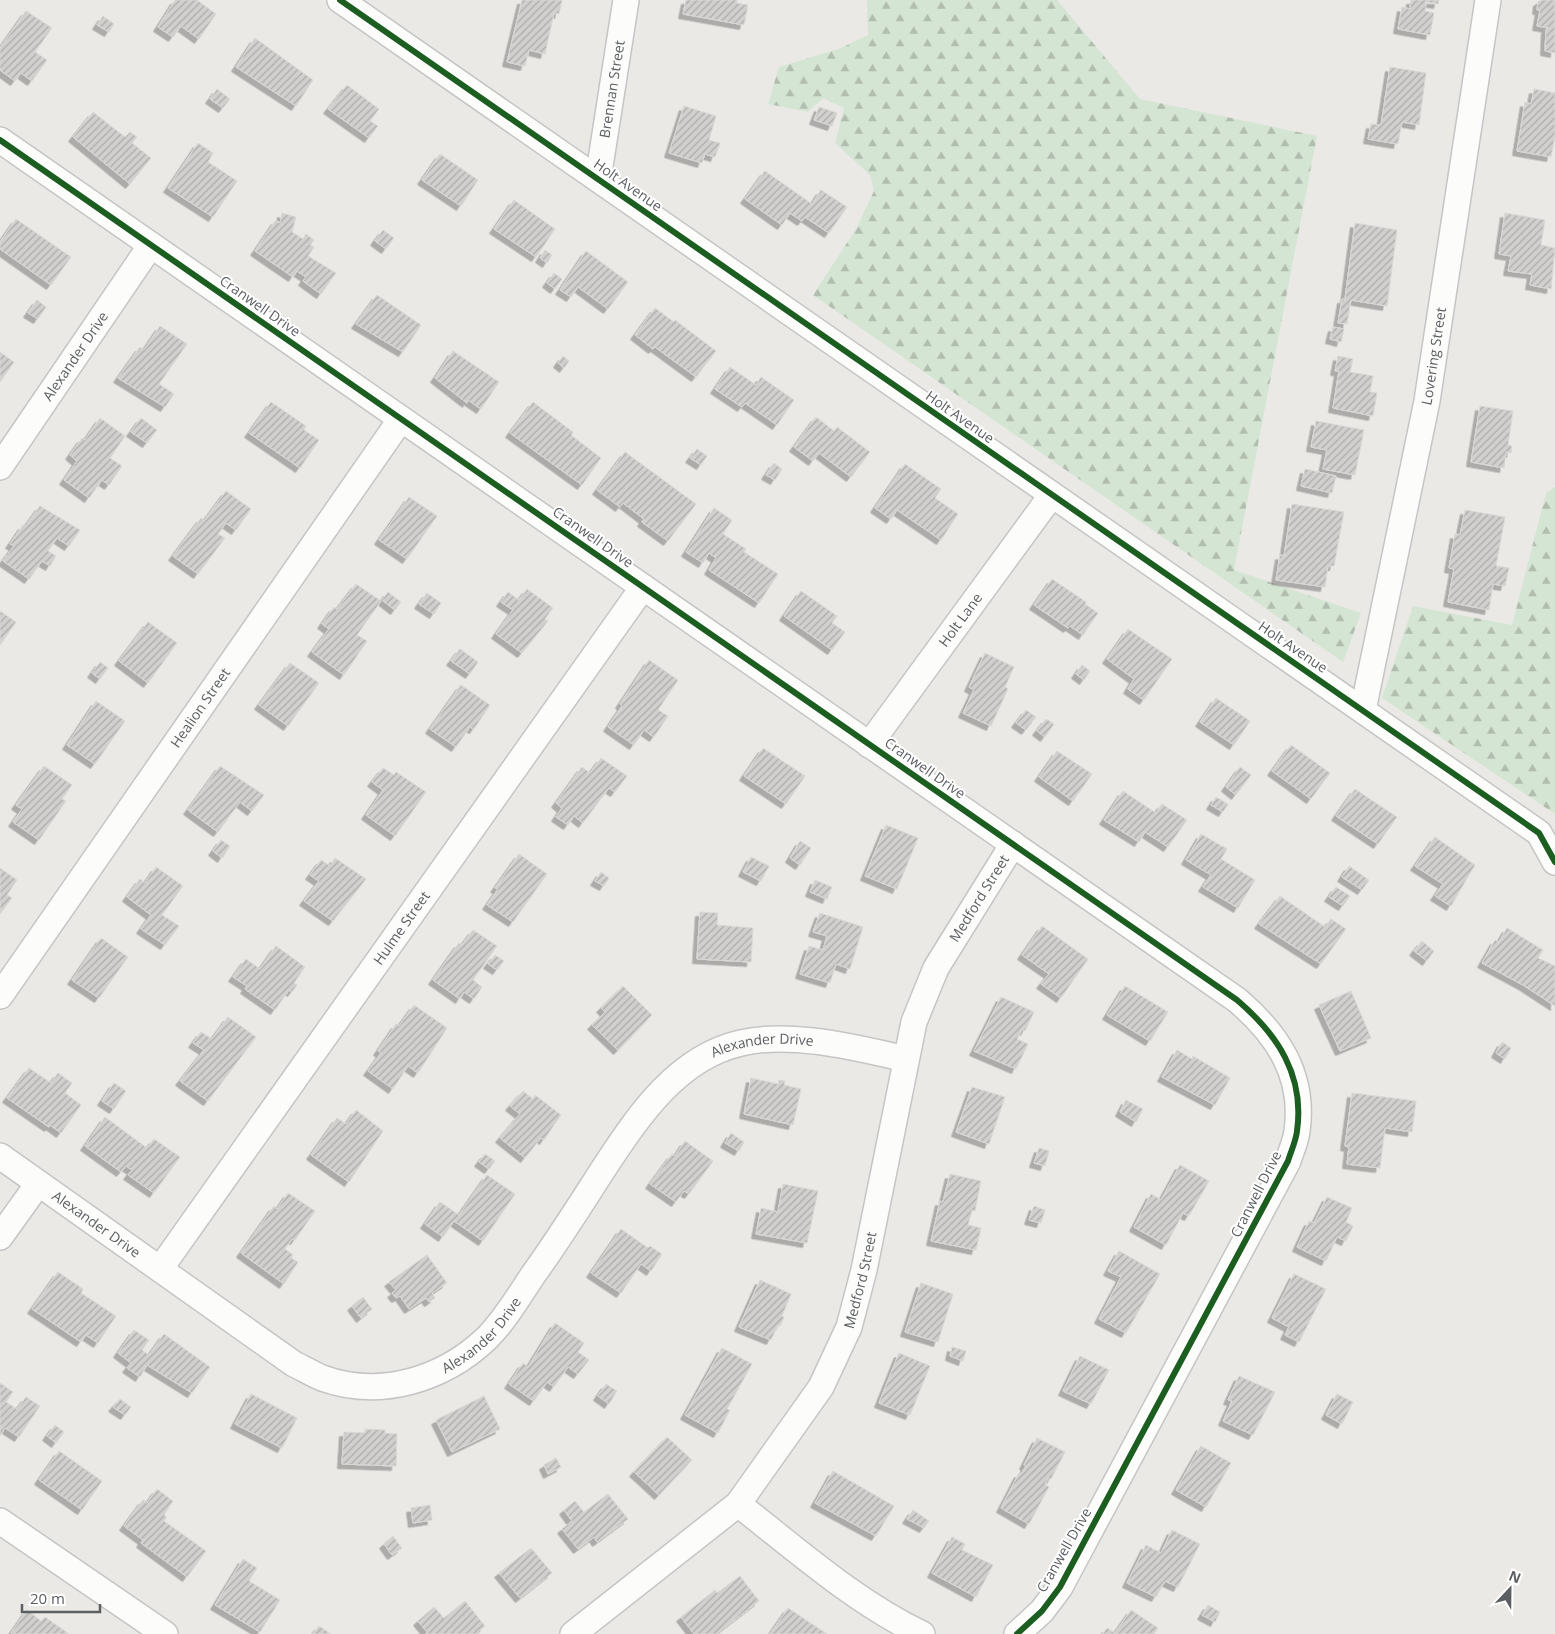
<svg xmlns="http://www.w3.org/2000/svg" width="1555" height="1634" font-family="'Open Sans',sans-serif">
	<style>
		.forest { fill: url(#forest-firs) }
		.building { fill: url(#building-hatch); stroke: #dad8d5; filter: url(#shadow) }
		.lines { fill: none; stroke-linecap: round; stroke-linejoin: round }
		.minor-casing { stroke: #c5c5c5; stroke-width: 28 }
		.minor { stroke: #fcfcfb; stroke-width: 25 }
		.cycleway-casing { stroke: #fff; stroke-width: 9 }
		.cycleway { stroke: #1b5e20; stroke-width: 6 }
		.labels { text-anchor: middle; stroke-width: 4; stroke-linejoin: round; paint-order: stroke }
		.street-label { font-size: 14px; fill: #5c5f62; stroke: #fff }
	</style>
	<defs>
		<pattern id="forest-firs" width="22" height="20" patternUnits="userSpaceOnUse" patternTransform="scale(1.25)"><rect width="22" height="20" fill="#d5e5d3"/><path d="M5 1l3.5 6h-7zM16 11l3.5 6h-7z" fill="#b0bdaf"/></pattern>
		<pattern id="building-hatch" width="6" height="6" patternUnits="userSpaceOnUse" patternTransform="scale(1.25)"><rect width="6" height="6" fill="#d1d0ce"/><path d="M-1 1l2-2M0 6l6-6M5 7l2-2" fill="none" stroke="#adacab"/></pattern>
		<filter id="shadow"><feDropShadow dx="-4.5" dy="4.5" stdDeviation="0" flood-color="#0004"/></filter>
	</defs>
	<rect width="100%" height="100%" fill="#eae9e6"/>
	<!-- forest -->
	<g class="forest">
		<polygon points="867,0 1057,0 1140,99 1317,136 1234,570 1361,613 1343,662 813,295 856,229 874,191 870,175 835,143 844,108 823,98 808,112 768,104 779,67 841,48 868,35"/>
		<polygon points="1555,487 1555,814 1382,698 1413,606 1512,625 1546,493"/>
	</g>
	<!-- building -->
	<g class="building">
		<polygon points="175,0 197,0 216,14 199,39 181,26 173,37 158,27"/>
		<polygon points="522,0 562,0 559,14 554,13 545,54 529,50 525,66 507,62"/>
		<polygon points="686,0 737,0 737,3 748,5 744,25 683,14"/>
		<polygon points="1411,0 1439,0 1438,4 1426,2 1425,11 1434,13 1430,35 1398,29 1402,7 1410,9"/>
		<polygon points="1541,0 1555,0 1555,53 1545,51 1546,29 1549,28 1537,26 1540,10 1537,10 1538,2"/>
		<polygon points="26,11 52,28 35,52 47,60 32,81 21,73 15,81 0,70 0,48"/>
		<polygon points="103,16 114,24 109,32 97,25"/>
		<polygon points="255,38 313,80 296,106 236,67"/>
		<polygon points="1390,67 1426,73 1419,125 1402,122 1398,144 1368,139 1371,124 1381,125"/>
		<polygon points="347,85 379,109 370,121 378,126 369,138 328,109"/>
		<polygon points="217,89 230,99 223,108 210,99"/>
		<polygon points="1534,89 1555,93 1555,136 1551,157 1517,151 1525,102 1531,104"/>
		<polygon points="684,106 716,116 709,140 720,143 715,157 705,154 702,163 669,153"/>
		<polygon points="819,107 837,113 832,126 814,120"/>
		<polygon points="93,112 125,137 130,132 137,137 132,143 151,158 130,184 73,137"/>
		<polygon points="198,143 213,153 208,162 237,181 213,217 168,188"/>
		<polygon points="440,154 478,180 461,206 422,180"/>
		<polygon points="765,171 812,204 821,190 847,207 829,233 805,217 802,221 790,213 782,225 745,199"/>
		<polygon points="514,200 555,229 536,257 494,229"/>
		<polygon points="282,213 296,217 292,232 303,239 306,234 314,240 310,245 314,247 308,256 336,273 321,294 303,281 306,277 297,271 293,277 255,251 276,220 280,223"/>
		<polygon points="1505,213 1545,220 1541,245 1555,248 1551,289 1530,285 1532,274 1508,271 1511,256 1499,254"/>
		<polygon points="16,219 71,257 51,285 0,249 0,242"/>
		<polygon points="1355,223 1397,230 1387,306 1351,300 1347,324 1338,323 1342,299 1345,299"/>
		<polygon points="383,230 394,238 386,249 375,241"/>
		<polygon points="545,250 552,255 547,263 540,258"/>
		<polygon points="586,251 628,282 608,309 578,287 571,297 560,290"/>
		<polygon points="554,273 562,279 555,289 547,283"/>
		<polygon points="377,295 421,325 403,352 356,324"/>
		<polygon points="37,300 46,307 38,319 28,313"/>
		<polygon points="655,308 674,322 675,320 716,351 696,377 655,347 653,349 635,335"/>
		<polygon points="160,326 187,344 159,384 174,394 165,407 118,378 140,347 144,350"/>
		<polygon points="1333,327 1344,329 1341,342 1330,339"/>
		<polygon points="453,351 499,382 481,409 468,400 467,403 435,378"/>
		<polygon points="0,352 14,362 0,382"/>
		<polygon points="563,356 569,361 564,368 558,363"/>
		<polygon points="1338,356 1353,359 1350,372 1373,376 1370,392 1377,393 1373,416 1333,408 1339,371 1335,371"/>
		<polygon points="730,367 756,385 761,377 794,400 777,425 745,403 742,407 715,389"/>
		<polygon points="271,402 306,426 304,430 319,440 300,468 249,433"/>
		<polygon points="533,402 573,432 571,435 601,458 582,485 510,433"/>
		<polygon points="1480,406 1513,411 1508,445 1512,446 1511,453 1506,452 1504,468 1471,462"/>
		<polygon points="816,417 834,431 837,427 870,452 851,477 819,453 813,461 794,447"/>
		<polygon points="100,418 125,436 110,458 122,466 109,485 102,480 89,498 64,480 77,461 70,455 82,438 85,440"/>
		<polygon points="141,418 157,430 147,443 131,432"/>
		<polygon points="1316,421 1364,430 1355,475 1323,469 1327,450 1311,447"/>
		<polygon points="697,449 707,456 701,465 690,458"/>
		<polygon points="625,452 696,504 668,541 642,522 644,519 623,503 620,507 597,490"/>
		<polygon points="774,463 782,469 775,480 766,475"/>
		<polygon points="905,464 941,489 935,498 958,514 941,540 897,510 891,519 875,508"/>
		<polygon points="1305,469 1336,476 1332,493 1301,486"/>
		<polygon points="226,491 251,509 236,530 226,523 218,534 225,538 198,574 173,556 201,518 204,521"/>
		<polygon points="409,497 437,516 407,559 379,540"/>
		<polygon points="1292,504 1344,512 1334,566 1328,566 1325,587 1276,580 1280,555 1284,556"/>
		<polygon points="40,506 80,530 69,546 57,538 48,551 56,556 50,566 42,561 29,579 3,561 14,546 10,544 23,525 25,527"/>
		<polygon points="714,508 732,520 723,534 746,549 744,552 778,574 759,603 709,570 716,558 709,553 703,563 686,552"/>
		<polygon points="1465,510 1505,517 1496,566 1509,568 1505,586 1493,584 1489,610 1448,602 1454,569 1449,568 1455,534 1460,535"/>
		<polygon points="1052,579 1086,602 1085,604 1098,613 1083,635 1070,626 1068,628 1034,605"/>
		<polygon points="356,584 381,601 357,635 367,641 344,675 312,652 329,629 322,624 334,607 337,609"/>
		<polygon points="527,589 553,608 545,619 548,621 522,653 496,634 513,610 501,602 508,592 519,600"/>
		<polygon points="801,591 837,616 832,623 845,632 832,650 784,616"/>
		<polygon points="388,592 401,602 395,610 382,600"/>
		<polygon points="427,593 441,603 434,614 419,604"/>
		<polygon points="0,611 16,622 0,645"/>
		<polygon points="148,622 177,643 148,683 119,661"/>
		<polygon points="1128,629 1172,659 1144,700 1128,689 1134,679 1107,659"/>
		<polygon points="460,649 478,662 470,674 451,661"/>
		<polygon points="985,653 1014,667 1005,687 1008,689 991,726 963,713 974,690 969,687"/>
		<polygon points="649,660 678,680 658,710 668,716 654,737 644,730 634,745 608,727 622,706 620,704"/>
		<polygon points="100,662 108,668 100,679 92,673"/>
		<polygon points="290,663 319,683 288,726 259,705"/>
		<polygon points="1082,665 1090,671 1084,680 1076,674"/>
		<polygon points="461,685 490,705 474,729 470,727 456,747 430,729"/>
		<polygon points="1216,698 1250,721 1234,745 1200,722"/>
		<polygon points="96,701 125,721 95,764 67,745"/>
		<polygon points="1026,710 1036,717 1026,730 1016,723"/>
		<polygon points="1046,719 1054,724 1045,737 1037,731"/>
		<polygon points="1291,745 1330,773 1311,799 1272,771"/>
		<polygon points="763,748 805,776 786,804 744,776"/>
		<polygon points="1057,751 1092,774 1073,801 1039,777"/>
		<polygon points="601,758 627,776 615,792 609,788 583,823 574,816 568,825 556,817 562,808 556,803 582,767 590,773"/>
		<polygon points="44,766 72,785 62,799 66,801 39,840 13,822 22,809 16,805"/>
		<polygon points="220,766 264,795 252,811 240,802 218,832 188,810"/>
		<polygon points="1240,767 1251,775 1236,795 1226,787"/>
		<polygon points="383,768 394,775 396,772 426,792 395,836 366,815 383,790 372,782"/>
		<polygon points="1355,789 1397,817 1378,844 1336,816"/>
		<polygon points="1123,791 1156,813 1162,804 1187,820 1168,847 1145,832 1139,842 1104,820"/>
		<polygon points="1216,797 1228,804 1223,812 1211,805"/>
		<polygon points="886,825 918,838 897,889 865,876"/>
		<polygon points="1201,834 1227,849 1221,859 1255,880 1238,908 1203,887 1211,875 1186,860"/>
		<polygon points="1435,837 1475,865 1451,906 1435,896 1443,884 1415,866"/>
		<polygon points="221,840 230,846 222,858 213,851"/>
		<polygon points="800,841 811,848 800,865 790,858"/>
		<polygon points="519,854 547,874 513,922 487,905 498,889 495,888"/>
		<polygon points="751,857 769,866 761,881 743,872"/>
		<polygon points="335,858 366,879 333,921 304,901 319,881 310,875 321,860 330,866"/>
		<polygon points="1349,866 1369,880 1362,890 1342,877"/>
		<polygon points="156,867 183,886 162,915 179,926 165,945 141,929 151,915 127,897 140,879 145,883"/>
		<polygon points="0,868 17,880 7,895 12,898 0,914"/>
		<polygon points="601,872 609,878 604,886 595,881"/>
		<polygon points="815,880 832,887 827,899 810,892"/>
		<polygon points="1336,887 1350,896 1343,906 1329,897"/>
		<polygon points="1280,896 1325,927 1331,919 1346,929 1321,964 1259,924"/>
		<polygon points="700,912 718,913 717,925 753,928 751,962 697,959"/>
		<polygon points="820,913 863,927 850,969 836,964 830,983 800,974 809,946 823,950 827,936 813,932"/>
		<polygon points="1042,926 1088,959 1061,998 1041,984 1049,974 1022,955"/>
		<polygon points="1507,928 1543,950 1538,958 1555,966 1555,1006 1523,985 1482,963 1495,940 1499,942"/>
		<polygon points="473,930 497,946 473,980 482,987 474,999 464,992 460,999 433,980 459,943 462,945"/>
		<polygon points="101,938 128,957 99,998 72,980"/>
		<polygon points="1422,941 1434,951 1427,961 1414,951"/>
		<polygon points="276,946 305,967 294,983 297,985 292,992 289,990 275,1010 245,989 247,986 233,977 246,959 260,969"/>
		<polygon points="495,955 504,961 497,970 488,964"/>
		<polygon points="623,986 652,1015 618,1050 592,1025 605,1012 601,1008"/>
		<polygon points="1125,986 1168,1012 1150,1041 1107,1015"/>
		<polygon points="1351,991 1371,1038 1340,1051 1319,1005"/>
		<polygon points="1001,997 1034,1012 1025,1031 1022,1029 1017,1039 1028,1044 1016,1069 974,1051"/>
		<polygon points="414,1005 447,1028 418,1073 408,1066 393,1089 368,1071 381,1053 378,1051 396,1024 399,1026"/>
		<polygon points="228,1017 256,1037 208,1101 180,1081 204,1050 193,1043 201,1032 212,1039"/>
		<polygon points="1502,1042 1511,1048 1505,1059 1496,1053"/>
		<polygon points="1177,1050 1192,1059 1193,1056 1230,1078 1215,1105 1162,1077"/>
		<polygon points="29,1068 51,1083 58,1073 72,1083 65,1093 81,1105 61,1133 50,1125 49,1127 7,1098"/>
		<polygon points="751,1078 778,1084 779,1080 785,1081 784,1085 801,1089 793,1125 744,1114"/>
		<polygon points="114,1083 126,1091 114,1109 102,1101"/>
		<polygon points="972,1087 1005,1097 989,1144 956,1132"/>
		<polygon points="523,1091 533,1099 535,1095 561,1115 544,1140 541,1138 525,1158 500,1138 520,1114 510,1106"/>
		<polygon points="1352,1093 1416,1101 1412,1132 1385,1128 1380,1168 1347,1164 1349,1147 1345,1146"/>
		<polygon points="1126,1100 1143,1109 1136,1122 1120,1112"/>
		<polygon points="356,1110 383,1131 349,1182 311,1155 337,1118 346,1124"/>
		<polygon points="105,1117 147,1148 154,1139 180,1157 154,1193 128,1175 132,1170 126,1166 121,1172 85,1146"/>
		<polygon points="731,1133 744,1142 739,1151 725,1143"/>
		<polygon points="685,1141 713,1161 689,1194 684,1191 676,1202 650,1184 672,1154 675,1156"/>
		<polygon points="1039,1148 1049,1151 1045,1166 1034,1163"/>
		<polygon points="485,1154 495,1161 489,1169 479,1162"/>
		<polygon points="1180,1165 1209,1181 1189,1216 1183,1213 1166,1245 1134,1227 1151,1194 1161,1200"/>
		<polygon points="950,1174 981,1181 975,1211 972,1210 968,1225 981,1228 976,1250 931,1241 940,1201 943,1202"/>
		<polygon points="487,1175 515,1194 483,1241 454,1221 443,1237 425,1224 440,1202 459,1215"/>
		<polygon points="783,1184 818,1191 807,1243 756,1234 761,1208 778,1212"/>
		<polygon points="288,1193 315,1211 295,1240 292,1239 285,1249 293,1255 291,1258 298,1262 284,1284 241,1253 274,1206 277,1209"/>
		<polygon points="1327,1197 1352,1208 1346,1222 1353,1226 1346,1241 1337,1237 1326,1261 1297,1247 1309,1221 1314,1223"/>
		<polygon points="1034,1206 1045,1210 1041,1223 1029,1220"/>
		<polygon points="621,1229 648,1248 650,1246 662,1254 651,1271 641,1264 621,1293 591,1273"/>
		<polygon points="1119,1251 1160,1274 1126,1333 1099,1319 1121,1277 1108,1271"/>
		<polygon points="427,1255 447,1283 432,1293 435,1298 429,1302 426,1298 409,1309 400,1296 396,1298 392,1293 396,1290 389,1282"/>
		<polygon points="58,1272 83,1289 81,1293 116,1316 98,1343 86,1335 81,1342 32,1309"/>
		<polygon points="1294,1274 1326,1289 1299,1342 1285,1335 1289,1327 1272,1318"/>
		<polygon points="760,1280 791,1294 782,1316 784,1317 780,1326 778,1325 771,1340 739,1327"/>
		<polygon points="921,1283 953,1294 938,1342 905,1332"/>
		<polygon points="363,1297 372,1309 361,1318 352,1306"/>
		<polygon points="555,1323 584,1343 578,1352 589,1360 578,1374 568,1367 554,1387 547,1382 534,1401 509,1384 523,1363 528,1367"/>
		<polygon points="134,1330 149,1340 142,1350 149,1355 164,1334 210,1367 192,1393 147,1365 140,1377 127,1368 131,1363 118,1353"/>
		<polygon points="952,1347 966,1351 963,1361 950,1356"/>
		<polygon points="722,1348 752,1364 727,1409 730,1410 718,1433 685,1415"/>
		<polygon points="899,1353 930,1366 910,1415 879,1403"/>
		<polygon points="1080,1356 1109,1370 1091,1404 1063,1391"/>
		<polygon points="1239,1376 1275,1392 1253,1435 1223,1421 1232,1401 1228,1400"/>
		<polygon points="0,1383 13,1392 6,1402 17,1409 26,1397 40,1406 19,1437 5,1428 0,1436"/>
		<polygon points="606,1384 617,1391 609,1404 598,1396"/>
		<polygon points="251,1394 297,1418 282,1448 235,1424"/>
		<polygon points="1337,1394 1353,1402 1342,1424 1326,1415"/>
		<polygon points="484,1396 500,1429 452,1452 436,1420"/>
		<polygon points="120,1399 131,1407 125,1415 113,1407"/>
		<polygon points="55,1425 64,1432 56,1443 47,1436"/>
		<polygon points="365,1429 385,1430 385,1433 397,1434 396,1466 342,1464 344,1432 365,1433"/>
		<polygon points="667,1437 692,1460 659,1495 634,1472"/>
		<polygon points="1037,1438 1065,1452 1051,1479 1048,1478 1045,1484 1049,1487 1029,1524 1001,1508 1019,1473 1021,1474 1026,1466 1024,1465"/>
		<polygon points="1201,1446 1231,1463 1206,1507 1176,1490"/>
		<polygon points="59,1451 102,1481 82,1510 39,1480"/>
		<polygon points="556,1458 561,1467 548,1474 544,1465"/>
		<polygon points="833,1471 894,1506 876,1536 815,1503"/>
		<polygon points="157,1489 173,1501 164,1515 167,1517 164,1521 206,1551 187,1577 141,1543 143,1540 124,1526 143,1500 147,1503"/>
		<polygon points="608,1494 628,1519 597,1542 594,1537 578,1549 562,1529 572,1521 564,1510 575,1501 584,1512"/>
		<polygon points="430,1505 432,1520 413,1523 411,1508"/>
		<polygon points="913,1510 929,1521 924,1528 907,1519"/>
		<polygon points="1172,1530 1200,1544 1178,1587 1165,1581 1156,1597 1127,1583 1146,1545 1161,1553"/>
		<polygon points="393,1536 402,1548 392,1555 384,1544"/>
		<polygon points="952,1537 965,1544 962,1550 993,1565 976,1597 932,1573"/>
		<polygon points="531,1548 552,1573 520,1598 499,1573"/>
		<polygon points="243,1559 257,1568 249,1581 280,1600 260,1632 215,1605"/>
		<polygon points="740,1576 759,1601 716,1634 694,1634 681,1617 715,1590 717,1593"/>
		<polygon points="465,1601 485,1626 475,1634 426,1634 427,1632 418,1621 434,1607 444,1618"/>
		<polygon points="1208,1605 1220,1612 1215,1622 1202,1615"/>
		<polygon points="788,1608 827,1634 770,1634"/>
		<polygon points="27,1610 41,1621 45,1617 69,1634 13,1634 11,1633"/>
		<polygon points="1131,1610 1158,1628 1154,1634 1103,1634 1107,1628 1115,1633"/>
		<polygon points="319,1626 331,1634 313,1634"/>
	</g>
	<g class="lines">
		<defs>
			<g id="minor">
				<polyline points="340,0 1539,833 1555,862"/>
				<path d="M 0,140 L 1237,1000 C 1277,1034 1305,1075 1297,1131 C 1296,1141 1291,1151 1288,1161 L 1060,1587 L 1042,1611 L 1017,1634"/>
				<path id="s1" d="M 598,179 L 626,0"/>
				<path id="s2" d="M 0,467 L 151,245"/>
				<path id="s3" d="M 1363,710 L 1427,401 L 1488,0"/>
				<path id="s4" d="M 869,745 L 1051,496"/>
				<path id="s5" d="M 0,996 L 401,419"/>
				<path id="s6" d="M 0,1156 L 294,1364 C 303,1368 312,1374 322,1378 C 380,1399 443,1380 487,1338 C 505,1320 519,1296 533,1275 C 559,1239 582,1202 606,1165 C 639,1115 678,1057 741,1043 C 791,1031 857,1048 906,1059"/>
				<polyline points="0,1237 38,1184"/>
				<path id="s7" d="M 160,1269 L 643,587"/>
				<path d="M 738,1504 C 797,1550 855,1602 922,1634"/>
				<polyline points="0,1521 165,1634"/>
				<path id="s8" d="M 573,1634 L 738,1504 L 821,1387 L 849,1327 L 864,1270 L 914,1022 L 936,968 L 1013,844"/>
			</g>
		</defs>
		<!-- minor casing -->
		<use href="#minor" class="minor-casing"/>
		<!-- minor -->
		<use href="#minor" class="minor"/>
		<defs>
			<g id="cycleway">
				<polyline points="340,0 1539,833 1555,862"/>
				<path d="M 0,140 L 1237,1000 C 1277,1034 1305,1075 1297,1131 C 1296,1141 1291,1151 1288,1161 L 1060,1587 L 1042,1611 L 1017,1634"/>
			</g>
		</defs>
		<!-- cycleway casing -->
		<use href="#cycleway" class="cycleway-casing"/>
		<!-- cycleway -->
		<use href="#cycleway" class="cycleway"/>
	</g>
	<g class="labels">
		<!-- street labels -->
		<g class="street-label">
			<text dy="5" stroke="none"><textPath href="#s1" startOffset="91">Brennan Street</textPath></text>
			<text transform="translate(628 185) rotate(35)" y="5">Holt Avenue</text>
			<text transform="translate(260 306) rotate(35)" y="5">Cranwell Drive</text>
			<text dy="5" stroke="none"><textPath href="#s2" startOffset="134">Alexander Drive</textPath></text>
			<text dy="5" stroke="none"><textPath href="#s3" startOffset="361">Lovering Street</textPath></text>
			<text transform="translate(960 417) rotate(35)" y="5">Holt Avenue</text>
			<text transform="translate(593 537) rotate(35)" y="5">Cranwell Drive</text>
			<text dy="5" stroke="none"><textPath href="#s4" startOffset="155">Holt Lane</textPath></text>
			<text transform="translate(1293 647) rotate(34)" y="5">Holt Avenue</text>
			<text dy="5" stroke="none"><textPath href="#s5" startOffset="351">Healion Street</textPath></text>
			<text transform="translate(925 768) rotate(35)" y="5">Cranwell Drive</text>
			<text dy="5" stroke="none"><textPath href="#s8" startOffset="872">Medford Street</textPath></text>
			<text dy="5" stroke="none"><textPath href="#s7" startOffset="418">Hulme Street</textPath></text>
			<text dy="5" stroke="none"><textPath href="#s6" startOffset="988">Alexander Drive</textPath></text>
			<text transform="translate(1256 1194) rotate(-63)" y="5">Cranwell Drive</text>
			<text dy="5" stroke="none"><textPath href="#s6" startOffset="118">Alexander Drive</textPath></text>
			<text dy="5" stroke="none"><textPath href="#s8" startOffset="468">Medford Street</textPath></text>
			<text dy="5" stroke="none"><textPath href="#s6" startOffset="568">Alexander Drive</textPath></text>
			<text transform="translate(1064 1550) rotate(-60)" y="5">Cranwell Drive</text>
		</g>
	</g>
	<!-- north arrow -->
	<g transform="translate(1510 1589) rotate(22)" stroke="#ffffff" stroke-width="4" paint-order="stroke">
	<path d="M0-4L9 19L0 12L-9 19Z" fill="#5c5f62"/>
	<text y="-8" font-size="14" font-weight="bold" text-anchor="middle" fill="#5c5f62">N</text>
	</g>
	<!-- scale -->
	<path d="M22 1604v8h78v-8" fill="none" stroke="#5c5f62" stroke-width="2.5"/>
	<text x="30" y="1604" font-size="15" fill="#5c5f62" stroke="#ffffff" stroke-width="4" paint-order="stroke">20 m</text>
</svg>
